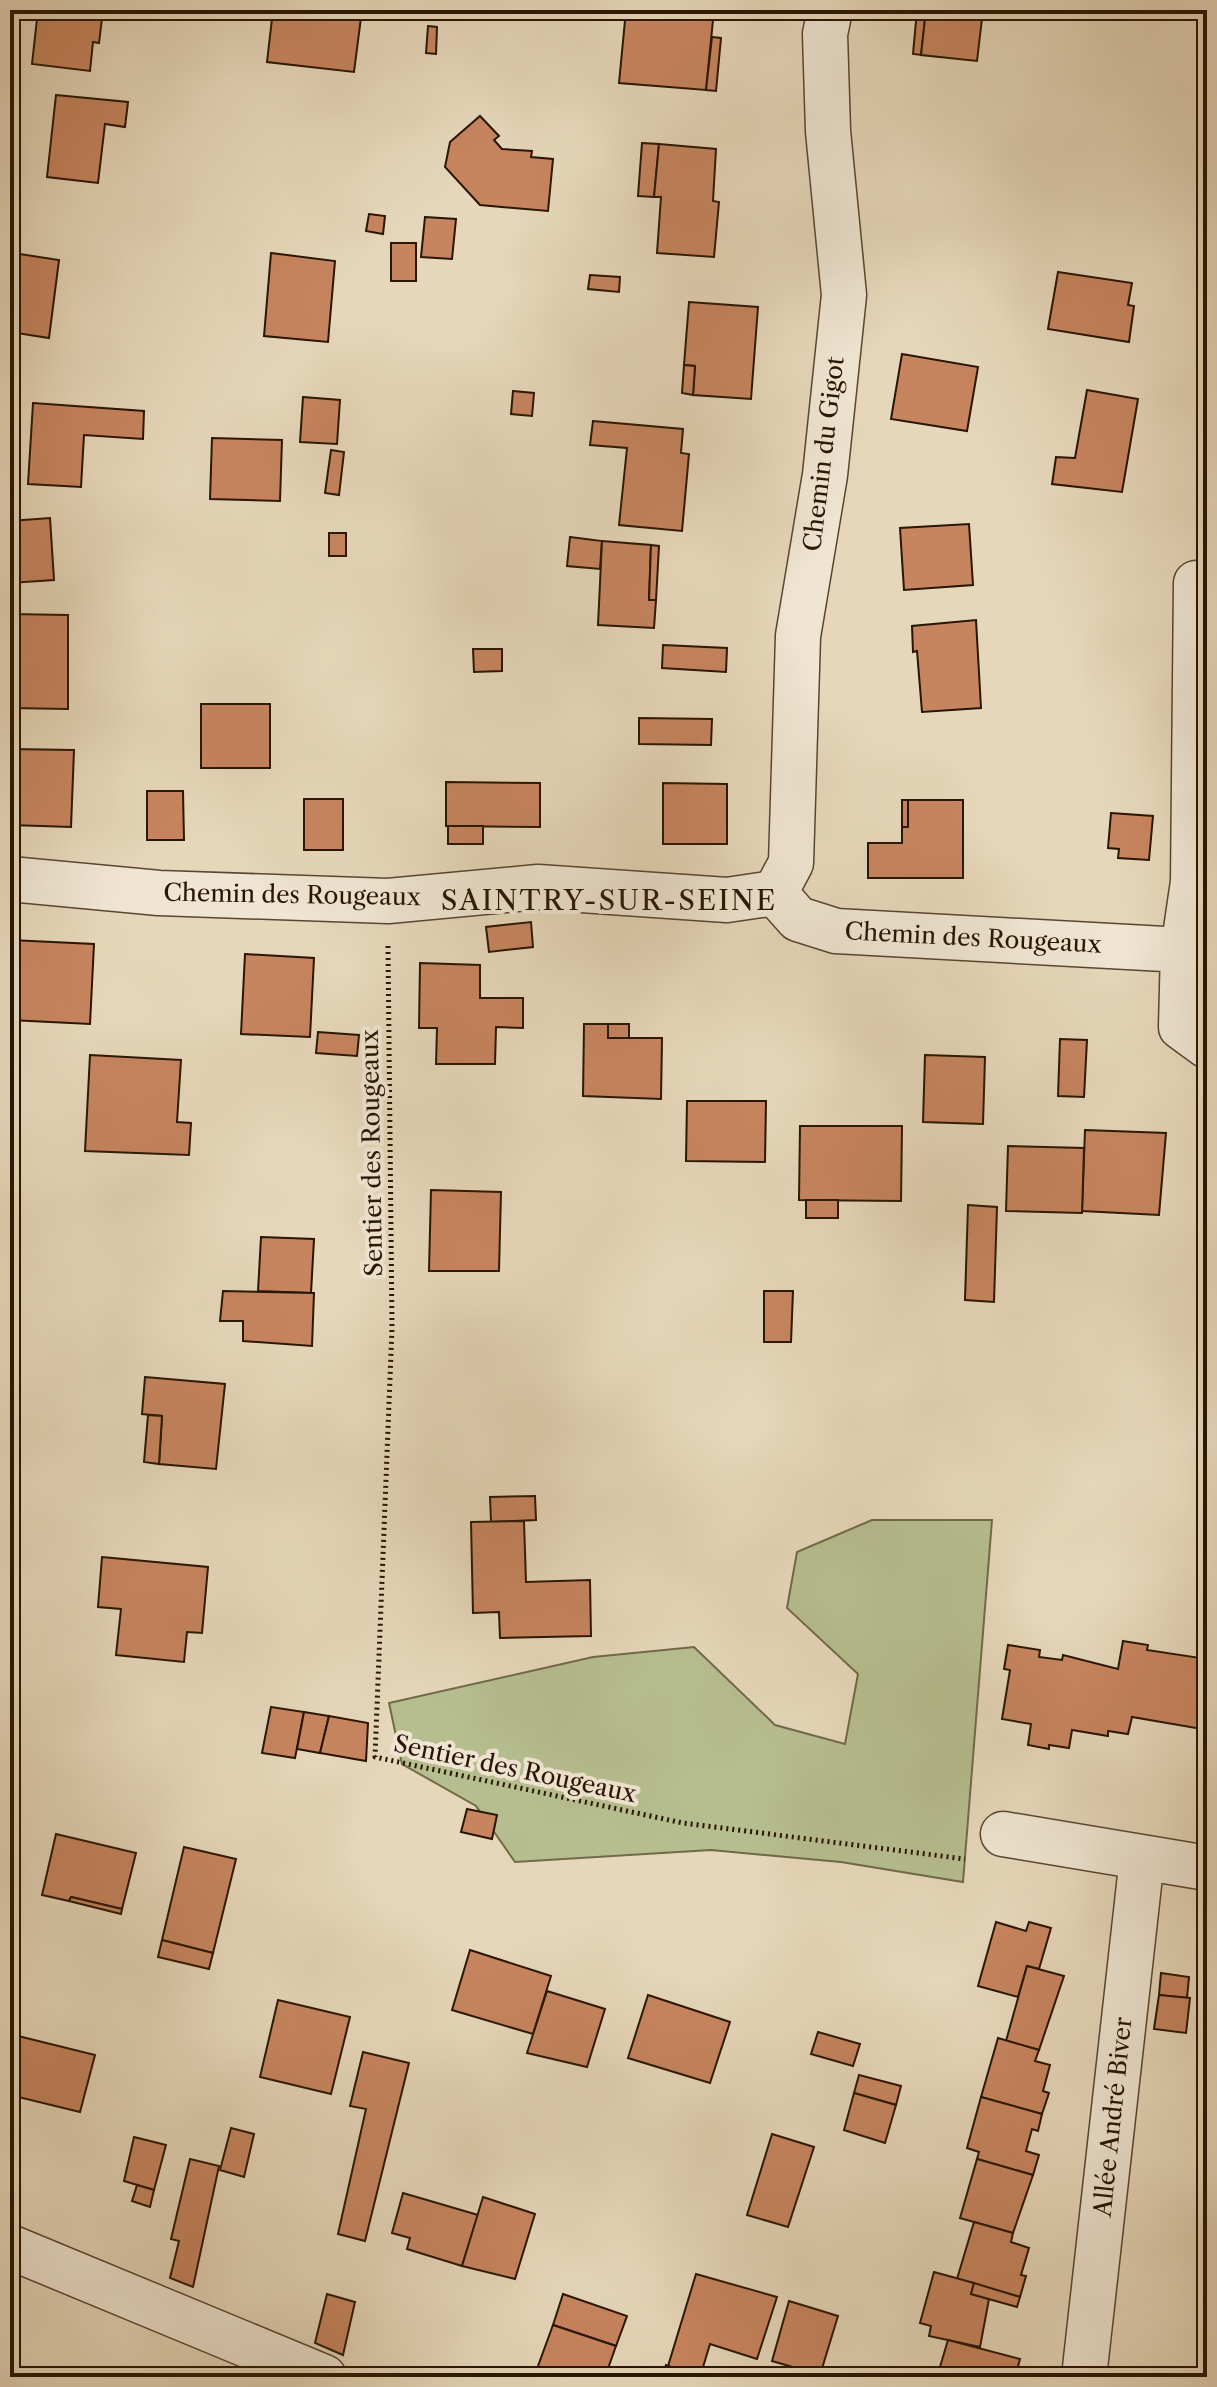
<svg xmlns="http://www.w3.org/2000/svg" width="1217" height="2387" font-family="'Libre Caslon Text',serif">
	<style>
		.green { fill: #b6be8f; stroke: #706a48; stroke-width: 2 }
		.building { fill: #c7855f; stroke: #291502; stroke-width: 2 }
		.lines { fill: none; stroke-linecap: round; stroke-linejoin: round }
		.minor-casing { stroke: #584630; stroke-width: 47 }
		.path { stroke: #291502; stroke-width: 5; stroke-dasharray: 2 4; stroke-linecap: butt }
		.minor { stroke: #efe5d2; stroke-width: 44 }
		.labels { text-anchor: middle; stroke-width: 8; stroke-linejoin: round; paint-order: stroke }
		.street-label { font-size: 24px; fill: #291502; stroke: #efe5d2 }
		.quarter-label { font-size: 28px; letter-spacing: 2px; fill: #291502; stroke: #efe5d2 }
	</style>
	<rect width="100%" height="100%" fill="#e6d7ba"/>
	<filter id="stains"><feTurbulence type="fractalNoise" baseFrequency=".0025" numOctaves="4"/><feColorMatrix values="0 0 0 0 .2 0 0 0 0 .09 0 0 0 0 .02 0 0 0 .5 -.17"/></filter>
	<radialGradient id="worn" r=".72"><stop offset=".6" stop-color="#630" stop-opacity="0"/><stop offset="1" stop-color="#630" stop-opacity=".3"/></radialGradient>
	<!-- green -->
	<polygon class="green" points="872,1520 992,1520 963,1882 841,1862 711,1850 515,1862 476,1806 402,1764 389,1703 593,1657 694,1647 775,1725 845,1744 858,1674 787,1608 797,1552"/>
	<!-- building -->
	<g class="building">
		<polygon points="38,10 103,10 99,43 93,42 90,71 32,64"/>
		<polygon points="273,10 362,10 354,72 267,62"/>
		<polygon points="626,10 714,10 706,90 619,83"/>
		<polygon points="917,10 926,10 921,55 913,54"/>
		<polygon points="926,10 983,10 977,61 921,55"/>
		<polygon points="428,26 437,27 436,54 426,53"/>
		<polygon points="712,37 721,38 716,91 706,90"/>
		<polygon points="56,95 128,102 125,127 105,124 98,183 47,177"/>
		<polygon points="480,116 499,136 494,140 502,149 532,151 531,157 553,159 548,211 480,205 445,167 450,142"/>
		<polygon points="642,143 659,144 654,197 638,196"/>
		<polygon points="659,144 716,149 713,201 719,202 714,257 657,253 661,197 654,197"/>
		<polygon points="369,214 385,216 383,234 366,231"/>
		<polygon points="425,217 456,219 452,259 421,257"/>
		<rect x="391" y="243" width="25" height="38"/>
		<polygon points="13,253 59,260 49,338 10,332"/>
		<polygon points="271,253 335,261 328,342 264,336"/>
		<polygon points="1058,272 1132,283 1128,305 1134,306 1129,342 1048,329"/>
		<polygon points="590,275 620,277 619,292 588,289"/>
		<polygon points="689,302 758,307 751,399 693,395 695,366 684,365"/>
		<polygon points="902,354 978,367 967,431 891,419"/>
		<polygon points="684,365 695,366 693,395 682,393"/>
		<polygon points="1087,390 1138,399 1122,492 1052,484 1056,457 1075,458"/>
		<polygon points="513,391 534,393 532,416 511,414"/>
		<polygon points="303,397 340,400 337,444 300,442"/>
		<polygon points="33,403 144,411 143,439 84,435 81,487 28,484"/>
		<polygon points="593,421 683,429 681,453 689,454 682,531 619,525 627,448 590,445"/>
		<polygon points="212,438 282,440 280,501 210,499"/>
		<polygon points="331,450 344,452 339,495 325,493"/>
		<polygon points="50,518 54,580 10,583 10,521"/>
		<polygon points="969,524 973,585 904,590 900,528"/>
		<rect x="329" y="533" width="17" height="23"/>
		<polygon points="570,537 602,541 600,569 567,566"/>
		<polygon points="602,541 651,545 649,600 656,600 654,628 598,625"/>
		<polygon points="651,545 659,546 656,600 649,600"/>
		<polygon points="10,614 68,615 68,709 10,708"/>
		<polygon points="976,620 981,708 922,712 917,651 913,652 912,626"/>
		<polygon points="663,645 727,648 726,672 662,668"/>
		<polygon points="473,649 502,649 502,671 474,672"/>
		<rect x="201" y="704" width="69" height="64"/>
		<polygon points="639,718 712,719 711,745 639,744"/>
		<polygon points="10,749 74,750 71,827 10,825"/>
		<polygon points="446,782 540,783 540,827 446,826"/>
		<polygon points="663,783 727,784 727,844 663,844"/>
		<polygon points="147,791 183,791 184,840 147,840"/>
		<rect x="304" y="799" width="39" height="51"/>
		<rect x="902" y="800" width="6" height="27"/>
		<polygon points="908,800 963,800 963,878 868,878 868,843 902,843 902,827 908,827"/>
		<polygon points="1111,813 1153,816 1149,860 1118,858 1119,849 1108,848"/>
		<rect x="448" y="826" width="35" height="18"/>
		<polygon points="531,922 533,947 489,952 486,927"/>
		<polygon points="10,940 94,944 90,1024 10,1020"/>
		<polygon points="245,954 314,958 310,1037 241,1034"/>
		<polygon points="420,963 480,965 480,998 523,998 523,1028 496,1027 495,1064 436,1064 437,1028 419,1028"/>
		<polygon points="584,1024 608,1024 608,1038 662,1038 661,1099 583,1096"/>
		<rect x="608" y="1024" width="21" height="14"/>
		<polygon points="318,1032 359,1035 357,1056 316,1053"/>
		<polygon points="1060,1039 1087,1040 1084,1097 1058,1096"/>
		<polygon points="90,1055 181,1060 177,1122 191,1123 189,1155 85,1151"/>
		<polygon points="925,1055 985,1057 983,1124 923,1122"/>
		<polygon points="687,1101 766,1101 765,1162 686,1161"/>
		<polygon points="1206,1103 1207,1103 1207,1136 1197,1134"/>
		<polygon points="800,1126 902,1126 901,1201 799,1200"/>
		<polygon points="1085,1130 1166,1133 1159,1215 1082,1211"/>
		<polygon points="1008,1146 1084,1148 1082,1213 1006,1211"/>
		<polygon points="431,1190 501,1192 499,1271 429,1271"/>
		<rect x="806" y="1200" width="32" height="18"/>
		<polygon points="968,1205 997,1207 994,1302 965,1300"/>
		<polygon points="261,1237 314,1239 311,1293 258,1291"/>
		<polygon points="223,1291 314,1293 312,1346 243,1341 243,1321 220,1321"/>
		<polygon points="764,1291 793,1291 791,1342 764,1342"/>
		<polygon points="145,1377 225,1384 216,1469 159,1464 162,1416 142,1414"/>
		<polygon points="148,1415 162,1416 159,1464 144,1462"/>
		<polygon points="535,1496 536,1520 491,1522 490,1497"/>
		<polygon points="524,1521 526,1582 590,1580 591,1636 500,1638 499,1612 473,1613 471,1522"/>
		<polygon points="102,1557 208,1567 202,1633 187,1632 184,1662 116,1655 121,1609 98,1607"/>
		<polygon points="1123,1641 1148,1645 1147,1650 1207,1659 1207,1747 1199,1746 1202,1729 1132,1717 1128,1734 1108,1731 1108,1736 1072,1730 1069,1748 1049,1745 1049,1749 1028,1745 1031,1724 1002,1719 1010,1670 1004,1669 1008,1645 1040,1650 1039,1657 1062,1660 1063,1655 1118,1669"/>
		<polygon points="271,1707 304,1712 295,1758 262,1753"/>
		<polygon points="304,1712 329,1716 320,1753 297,1749"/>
		<polygon points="329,1716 368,1723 366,1761 320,1753"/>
		<polygon points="467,1809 497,1815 492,1839 461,1832"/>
		<polygon points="56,1834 136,1853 122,1909 71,1897 69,1901 42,1895"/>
		<polygon points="184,1847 236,1859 213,1953 162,1940"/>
		<polygon points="71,1897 122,1909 121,1914 69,1901"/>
		<polygon points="996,1922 1026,1931 1029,1922 1051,1928 1039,1969 1027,1966 1018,1997 978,1986"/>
		<polygon points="162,1940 213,1953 209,1969 158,1957"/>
		<polygon points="470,1950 551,1976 533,2034 452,2010"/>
		<polygon points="1027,1966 1064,1976 1039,2050 1006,2041"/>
		<polygon points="1161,1973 1189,1977 1187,1998 1159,1995"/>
		<polygon points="547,1991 605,2009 587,2067 527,2053"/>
		<polygon points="648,1995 730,2022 710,2083 628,2058"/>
		<polygon points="1159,1995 1190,1998 1186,2033 1154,2029"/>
		<polygon points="278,2000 350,2017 331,2094 260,2077"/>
		<polygon points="818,2032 860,2044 853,2066 811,2054"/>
		<polygon points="10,2034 95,2055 80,2112 10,2095"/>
		<polygon points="998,2038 1039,2050 1035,2061 1050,2065 1043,2091 1049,2093 1042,2114 981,2097"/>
		<polygon points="363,2052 409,2063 365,2241 338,2234 366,2109 350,2106"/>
		<polygon points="859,2075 901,2086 896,2105 854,2093"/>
		<polygon points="854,2093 896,2105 885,2143 844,2130"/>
		<polygon points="981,2097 1042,2114 1038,2131 1032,2129 1026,2151 1039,2155 1033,2175 977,2159 979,2152 967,2148"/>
		<polygon points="231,2128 254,2134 244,2177 220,2170"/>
		<polygon points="772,2134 814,2147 788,2227 747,2215"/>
		<polygon points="134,2137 166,2145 154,2190 124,2181"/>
		<polygon points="190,2159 219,2166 193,2287 170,2278 179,2241 171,2239"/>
		<polygon points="977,2159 1033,2175 1013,2233 960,2218"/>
		<polygon points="137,2185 154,2190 150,2207 132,2201"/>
		<polygon points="403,2193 478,2215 462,2266 407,2249 410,2238 392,2233"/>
		<polygon points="483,2197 535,2214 515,2279 462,2266"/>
		<polygon points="974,2222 1013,2233 1011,2242 1029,2248 1021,2275 1026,2276 1020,2297 957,2279"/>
		<polygon points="934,2272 974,2283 971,2294 989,2299 980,2347 929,2336 931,2326 920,2323"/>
		<polygon points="696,2274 777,2297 757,2359 710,2344 700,2377 668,2366"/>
		<polygon points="974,2283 1020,2297 1017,2307 971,2294"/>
		<polygon points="327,2294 355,2302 343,2355 315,2343"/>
		<polygon points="563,2294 627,2316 616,2346 553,2325"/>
		<polygon points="789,2301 838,2316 820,2375 772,2361"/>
		<polygon points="553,2325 616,2346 605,2377 534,2377"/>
		<polygon points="948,2340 1020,2359 1015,2377 937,2377"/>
		<polygon points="666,2365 668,2366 699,2377 661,2377"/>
	</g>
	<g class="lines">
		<defs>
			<g id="minor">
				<polyline points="10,879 159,893 388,901 538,887 727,900 775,893 798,919 836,931 1183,950 1181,1027 1207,1046"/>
				<polyline points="775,893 791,863 798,636 825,475 844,295 828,131 825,34 830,10"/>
				<polyline points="1183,950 1193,882 1196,583"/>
				<polyline points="1003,1834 1207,1868"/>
				<polyline points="10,2247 324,2377"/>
				<polyline points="1084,2377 1142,1858"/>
			</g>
		</defs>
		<!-- minor casing -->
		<use href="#minor" class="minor-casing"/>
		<!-- path -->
		<polyline class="path" points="388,946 392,1328 375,1757 683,1823 965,1859"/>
		<!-- minor -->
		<use href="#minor" class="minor"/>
	</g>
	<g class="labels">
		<!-- street labels -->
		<g class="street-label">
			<text transform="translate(824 454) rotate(-83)" y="8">Chemin du Gigot</text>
			<text transform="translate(292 895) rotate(1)" y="8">Chemin des Rougeaux</text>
			<text transform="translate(973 938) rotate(3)" y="8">Chemin des Rougeaux</text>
			<text transform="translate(372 1153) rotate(-91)" y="8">Sentier des Rougeaux</text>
			<text transform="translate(515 1769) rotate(12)" y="8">Sentier des Rougeaux</text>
			<text transform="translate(1113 2117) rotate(-84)" y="8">Allée André Biver</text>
		</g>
		<!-- quarter labels -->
		<g class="quarter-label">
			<text x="609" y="910">SAINTRY-SUR-SEINE</text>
		</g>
	</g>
	<!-- margin -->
	<rect width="1217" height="2387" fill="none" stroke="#e6d7ba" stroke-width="40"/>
	<rect x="12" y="12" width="1193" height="2363" fill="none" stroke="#291502" stroke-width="4"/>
	<rect x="20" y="20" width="1177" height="2347" fill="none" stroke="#291502" stroke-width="2"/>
	<rect width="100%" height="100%" filter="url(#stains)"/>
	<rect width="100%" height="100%" fill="url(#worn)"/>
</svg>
